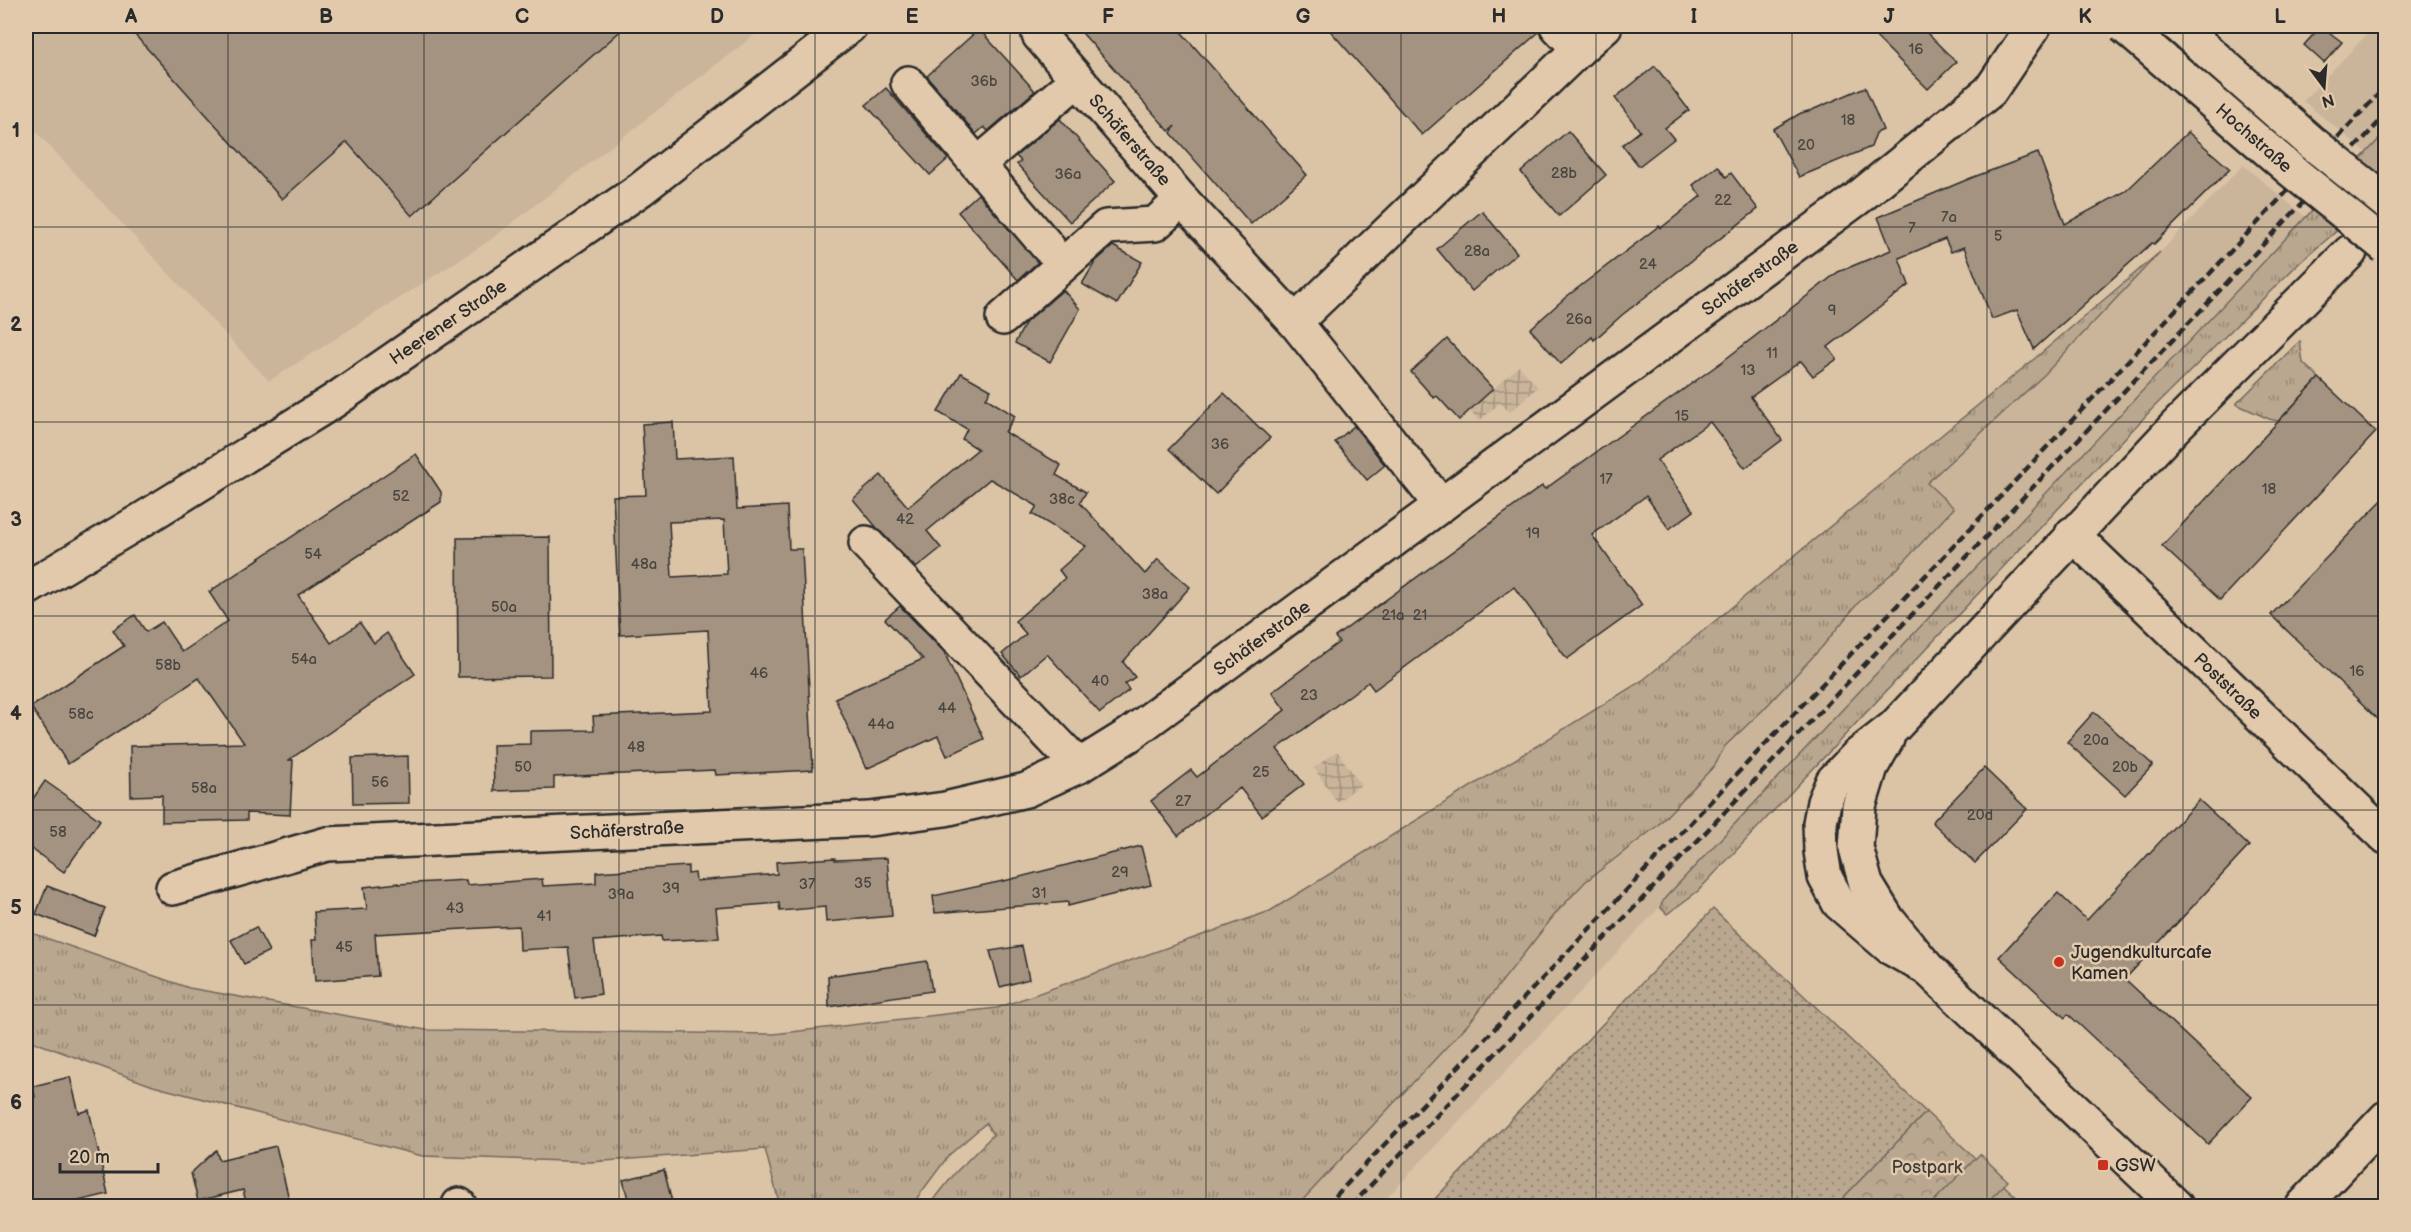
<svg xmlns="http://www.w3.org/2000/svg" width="2411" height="1232" font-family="'Balsamiq Sans',sans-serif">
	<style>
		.built { fill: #cab59b }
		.industrial { fill: url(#industrial-grid) }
		.grass { fill: url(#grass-tufts); stroke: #72695d; stroke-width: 1.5 }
		.forest { fill: url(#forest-crowns); stroke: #72695d; stroke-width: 1.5 }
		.garden { fill: url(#garden-dots); stroke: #72695d; stroke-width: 1.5 }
		.pitch { fill: #baa78f; stroke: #72695d; stroke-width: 1.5 }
		.building { fill: #a49380; stroke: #2b2b2b; stroke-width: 1.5; fill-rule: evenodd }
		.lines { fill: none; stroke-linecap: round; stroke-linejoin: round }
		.minor-casing { stroke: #2b2b2b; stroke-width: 38 }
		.tertiary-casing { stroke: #2b2b2b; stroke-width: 38 }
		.secondary-casing { stroke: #2b2b2b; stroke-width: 38 }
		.minor { stroke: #e2c9ab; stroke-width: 33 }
		.tertiary { stroke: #e2c9ab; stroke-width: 33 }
		.secondary { stroke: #e2c9ab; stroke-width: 33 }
		.rail { stroke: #2b2b2b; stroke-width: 4.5; stroke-dasharray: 9 4.5; stroke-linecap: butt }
		.primary-bridge-casing { stroke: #2b2b2b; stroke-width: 38; stroke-linecap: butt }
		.primary-bridge { stroke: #e2c9ab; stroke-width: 33 }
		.grid { fill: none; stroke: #2b2b2b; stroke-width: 1.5; stroke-opacity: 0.55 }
		.poi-dot { fill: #c8321e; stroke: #e2c9ab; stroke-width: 2 }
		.labels { text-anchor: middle; stroke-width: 5; stroke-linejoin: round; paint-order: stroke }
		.number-label { font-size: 15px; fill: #494540 }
		.street-label { font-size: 18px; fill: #2b2b2b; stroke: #e2c9ab }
		.poi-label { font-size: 18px; fill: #2b2b2b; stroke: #e2c9ab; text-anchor: start }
		.park-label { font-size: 18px; fill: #403e3a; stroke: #e2c9ab }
		.neatline { fill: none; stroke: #2b2b2b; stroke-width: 2 }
		.grid-label { font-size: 20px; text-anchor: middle; font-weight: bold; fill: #2b2b2b }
	</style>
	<defs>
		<pattern id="industrial-grid" width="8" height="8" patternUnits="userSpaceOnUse" patternTransform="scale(1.5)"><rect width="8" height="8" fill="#cab59b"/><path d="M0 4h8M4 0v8" fill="none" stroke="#a4937f"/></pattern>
		<pattern id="grass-tufts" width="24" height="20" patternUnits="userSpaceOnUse" patternTransform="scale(1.5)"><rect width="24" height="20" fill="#baa78f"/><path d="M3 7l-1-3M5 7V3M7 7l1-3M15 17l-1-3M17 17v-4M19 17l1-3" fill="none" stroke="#978875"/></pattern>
		<pattern id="forest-crowns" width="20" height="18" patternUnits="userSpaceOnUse" patternTransform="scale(1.5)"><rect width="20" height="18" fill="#baa78f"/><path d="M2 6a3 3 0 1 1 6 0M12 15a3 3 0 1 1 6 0" fill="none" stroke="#978875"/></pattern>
		<pattern id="garden-dots" width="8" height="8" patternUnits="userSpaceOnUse" patternTransform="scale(1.5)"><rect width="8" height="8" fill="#baa78f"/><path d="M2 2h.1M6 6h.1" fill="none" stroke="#978875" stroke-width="1.8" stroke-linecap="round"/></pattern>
	</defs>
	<rect width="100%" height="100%" fill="#dbc3a6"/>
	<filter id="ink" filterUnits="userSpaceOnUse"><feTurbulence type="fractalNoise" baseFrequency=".0167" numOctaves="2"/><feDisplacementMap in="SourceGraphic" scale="12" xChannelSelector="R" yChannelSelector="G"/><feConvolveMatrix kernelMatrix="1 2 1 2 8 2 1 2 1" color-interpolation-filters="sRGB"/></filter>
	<g filter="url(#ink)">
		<!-- built -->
		<g class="built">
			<polygon points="26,26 766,26 489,241 269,381 26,121"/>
			<polygon points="2375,26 2385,26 2385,133 2367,153 2303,101"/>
			<polygon points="2243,165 2306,217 1665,898 1660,907 1379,1206 1297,1206 1470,1022 1556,913 1585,882 1657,826 1715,765 1725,746 1762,711 1822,647 1858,603 1898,568 1954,508 1927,484 2044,375"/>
		</g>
		<!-- industrial -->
		<g class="industrial">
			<polygon points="1519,366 1538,387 1510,412 1500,403 1479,421 1470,410"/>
			<polygon points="1337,751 1361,785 1337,802 1314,768"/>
		</g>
		<!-- grass -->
		<g class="grass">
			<polygon points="2385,133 2385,190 2299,263 2153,408 1698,891 1667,914 1660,907 1665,898"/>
			<polygon points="2160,252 2044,375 1927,483 1954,508 1898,568 1858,603 1822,647 1762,711 1725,746 1715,765 1657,826 1585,882 1556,913 1470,1022 1297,1206 929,1206 956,1172 993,1135 986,1123 949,1155 911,1206 780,1206 765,1149 591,1162 422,1156 153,1086 26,1039 26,931 189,988 426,1030 774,1034 997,1008 1270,911 1643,680 2033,360"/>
			<polygon points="2300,341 2303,363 2319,378 2278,421 2269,419 2236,404"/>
		</g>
		<!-- forest -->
		<polygon class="forest" points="1926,1112 2026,1206 1835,1206"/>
		<!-- garden -->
		<polygon class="garden" points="1713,909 1926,1112 1835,1206 1428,1206"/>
		<!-- pitch -->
		<polygon class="pitch" points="1980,1154 2008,1181 1983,1206 1929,1206"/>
		<!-- building -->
		<g class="building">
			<polygon points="127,26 626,26 412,216 347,142 282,199"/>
			<polygon points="1076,26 1176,26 1307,175 1251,224 1171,133 1175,126 1169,131"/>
			<polygon points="1326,26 1539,26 1539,32 1422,135"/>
			<polygon points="1865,26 1920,26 1956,62 1928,89"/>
			<polygon points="2321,26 2342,42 2324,63 2304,45"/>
			<polygon points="979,29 1035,91 988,131 984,127 976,134 927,76"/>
			<polygon points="1655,66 1689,110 1665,128 1674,139 1639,166 1622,145 1640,131 1615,98"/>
			<polygon points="1865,87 1883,130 1876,133 1871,147 1799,177 1773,129 1801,113 1812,110"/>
			<polygon points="886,88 948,159 930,175 866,105"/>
			<polygon points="1060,119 1115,181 1070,222 1017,164 1021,161 1016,156"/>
			<polygon points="1568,131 1606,175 1559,216 1521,172"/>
			<polygon points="2188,132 2230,169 2154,244 2152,243 2034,349 2017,310 1992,319 1964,247 1951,252 1945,239 1899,258 1909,285 1828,347 1837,359 1813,376 1801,361 1751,397 1782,440 1745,468 1710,422 1657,460 1694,511 1669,529 1646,496 1592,535 1642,605 1567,659 1514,587 1374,690 1368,682 1277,749 1304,784 1262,816 1240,788 1178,836 1151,801 1191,770 1197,777 1285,710 1272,692 1339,642 1335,637 1542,486 1545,489 1723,361 1838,272 1891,250 1878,217 1971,178 2038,153 2065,224 2126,191"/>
			<polygon points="1718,166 1726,177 1731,173 1758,209 1622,315 1594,340 1592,337 1561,364 1530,329 1566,297 1659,226 1661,228 1701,196 1693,185"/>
			<polygon points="978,194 1038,262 1018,280 958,212"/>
			<polygon points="1482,211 1517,253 1472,291 1437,249"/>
			<polygon points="1113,246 1142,262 1117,304 1082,284 1095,262"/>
			<polygon points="1063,290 1080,309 1050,362 1015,343 1026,322"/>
			<polygon points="1447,339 1493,389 1459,420 1437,396 1434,398 1411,372"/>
			<polygon points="961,373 991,390 986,398 1015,416 1005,432 1061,465 1056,475 1086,492 1080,503 1145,574 1158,559 1190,587 1123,662 1135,677 1125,684 1129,690 1100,713 1047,654 1021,676 1002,654 1026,634 1015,621 1065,578 1059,570 1086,546 1032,514 1037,506 990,479 927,531 941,548 916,568 877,528 853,499 881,475 908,507 978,449 962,439 967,429 938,412"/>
			<polygon points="2319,378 2376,432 2220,600 2162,546"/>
			<polygon points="1224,393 1270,438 1216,494 1169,449"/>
			<path d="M 673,422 L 675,459 L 734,456 L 737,509 L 787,506 L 789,549 L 802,549 L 813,770 L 716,775 L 715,770 L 554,777 L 554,789 L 494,791 L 493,745 L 530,744 L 530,731 L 594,730 L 593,716 L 712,711 L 708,630 L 620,635 L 613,496 L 646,495 L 642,424 ZM 724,520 L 727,574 L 672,577 L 669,522 Z"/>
			<polygon points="1354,426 1385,465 1367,480 1335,442"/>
			<polygon points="416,454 441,492 441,502 298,595 331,643 360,623 374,643 387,633 415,674 289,760 293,760 290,815 247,813 247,820 162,822 162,795 131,796 130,746 244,743 199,678 68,764 31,707 124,646 113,630 135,615 146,632 162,622 182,652 228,621 209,592"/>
			<polygon points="2385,497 2385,726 2271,615"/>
			<polygon points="550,537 551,676 458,677 457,538"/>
			<polygon points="900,606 944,652 984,739 947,756 938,736 866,769 835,698 923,659 885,619"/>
			<polygon points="2094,712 2153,765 2125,795 2067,742"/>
			<polygon points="408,756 409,803 353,804 352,758"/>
			<polygon points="1984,768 2027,809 1975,863 1932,822"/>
			<polygon points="45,781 100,820 64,872 26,845 26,809"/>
			<polygon points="2199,800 2249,846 2125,979 2252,1097 2208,1144 2068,1014 2065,1018 1999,957 2058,893 2087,920"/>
			<polygon points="1141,846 1151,885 1068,906 1068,902 935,913 933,896 1008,880"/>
			<polygon points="835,858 835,860 887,858 892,916 826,922 825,907 780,911 779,903 716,908 719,938 662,941 661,936 594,941 601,994 575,998 568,947 520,950 519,926 375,934 378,976 315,981 312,940 316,940 314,912 367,909 364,887 398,883 398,884 466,880 467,885 542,879 543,886 596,883 596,872 688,866 688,874 695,873 696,881 777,874 776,862"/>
			<polygon points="47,886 105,908 94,936 36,914"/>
			<polygon points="256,927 269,951 244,964 231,940"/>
			<polygon points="1022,946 1029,979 1000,987 990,951"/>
			<polygon points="927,961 932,991 829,1007 828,976"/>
			<polygon points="70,1077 79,1113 89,1110 108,1194 57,1206 26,1206 26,1099 35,1097 33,1086"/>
			<polygon points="276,1146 289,1199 259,1206 247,1206 243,1190 198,1201 191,1173 216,1150 219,1160"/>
			<polygon points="664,1170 673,1206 630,1206 623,1180"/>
		</g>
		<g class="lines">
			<defs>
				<g id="minor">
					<polyline points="1039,35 1182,200 1295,322 1441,505"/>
					<polyline points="1579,49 1605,26"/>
					<polyline points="908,83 1048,247"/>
					<polyline points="978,164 1077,80"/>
					<polyline points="1003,318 1106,227 1155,224 1182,200"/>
					<polyline points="1295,322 1579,49 1557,26"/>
					<polyline points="2072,534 2386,837"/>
					<polyline points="866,543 1079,766"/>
					<polyline points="173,888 327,844 870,819 945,809 1026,790 1079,766 1129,735 1858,198 1990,91 2034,26"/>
					<polyline points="459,1205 459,1206"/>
					<polyline points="2303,1206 2386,1118"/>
				</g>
				<g id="tertiary">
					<polyline points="1887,739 1871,767 1859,806 1856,848 1866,884 1888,920 1928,969 2176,1206"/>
					<polyline points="1928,969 1891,948 1839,903 1825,877 1821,851 1820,823 1824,802 1833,781 1857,756 1894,727 2174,428 2350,252"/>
				</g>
				<polyline id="secondary" points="26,589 140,521 332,402 641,189 850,26"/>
			</defs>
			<!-- minor casing -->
			<use href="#minor" class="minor-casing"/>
			<!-- tertiary casing -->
			<use href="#tertiary" class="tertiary-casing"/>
			<!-- secondary casing -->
			<use href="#secondary" class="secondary-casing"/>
			<!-- minor -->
			<use href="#minor" class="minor"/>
			<!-- tertiary -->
			<use href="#tertiary" class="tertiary"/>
			<!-- secondary -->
			<use href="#secondary" class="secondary"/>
			<!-- rail -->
			<g class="rail">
				<polyline points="1326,1206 1984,514 2386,86"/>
				<polyline points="1351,1206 2386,115"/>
			</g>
			<defs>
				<g id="primary-bridge">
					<polyline points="2124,26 2291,170 2386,247"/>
					<polyline points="2179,26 2311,142 2386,202"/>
				</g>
			</defs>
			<!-- primary-bridge casing -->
			<use href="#primary-bridge" class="primary-bridge-casing"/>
			<!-- primary-bridge -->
			<use href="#primary-bridge" class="primary-bridge"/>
		</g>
	</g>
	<!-- grid -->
	<path class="grid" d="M 228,26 L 228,1206M 424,26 L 424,1206M 619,26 L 619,1206M 815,26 L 815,1206M 1010,26 L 1010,1206M 1206,26 L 1206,1206M 1401,26 L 1401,1206M 1596,26 L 1596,1206M 1792,26 L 1792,1206M 1987,26 L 1987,1206M 2183,26 L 2183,1206M 26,227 L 2386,227M 26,422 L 2386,422M 26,616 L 2386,616M 26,810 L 2386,810M 26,1005 L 2386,1005"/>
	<!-- markers -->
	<g class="poi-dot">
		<circle cx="2059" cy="962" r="6"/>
		<rect x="2097" y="1159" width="12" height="12" rx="3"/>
	</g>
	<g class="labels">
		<!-- number labels -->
		<g class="number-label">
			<text x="1916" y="54">16</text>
			<text x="984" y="86">36b</text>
			<text x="1848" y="125">18</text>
			<text x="1806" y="150">20</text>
			<text x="1564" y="178">28b</text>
			<text x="1068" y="179">36a</text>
			<text x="1723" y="205">22</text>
			<text x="1949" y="222">7a</text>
			<text x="1912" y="233">7</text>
			<text x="1998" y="241">5</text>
			<text x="1477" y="256">28a</text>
			<text x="1648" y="269">24</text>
			<text x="1832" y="315">9</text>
			<text x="1579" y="324">26a</text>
			<text x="1772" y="358">11</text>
			<text x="1748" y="375">13</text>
			<text x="1682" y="421">15</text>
			<text x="1220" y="449">36</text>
			<text x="1606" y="484">17</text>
			<text x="2269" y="494">18</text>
			<text x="401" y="501">52</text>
			<text x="1062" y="504">38c</text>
			<text x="905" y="524">42</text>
			<text x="1533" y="538">19</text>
			<text x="313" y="559">54</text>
			<text x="644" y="569">48a</text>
			<text x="1155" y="599">38a</text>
			<text x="504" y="612">50a</text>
			<text x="1393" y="620">21a</text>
			<text x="1420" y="620">21</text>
			<text x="304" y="664">54a</text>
			<text x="168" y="670">58b</text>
			<text x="2357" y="676">16</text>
			<text x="759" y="678">46</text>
			<text x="1100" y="686">40</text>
			<text x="1309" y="700">23</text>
			<text x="947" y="713">44</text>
			<text x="81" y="719">58c</text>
			<text x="881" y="729">44a</text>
			<text x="2096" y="745">20a</text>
			<text x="636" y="752">48</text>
			<text x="523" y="772">50</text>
			<text x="2125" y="772">20b</text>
			<text x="1261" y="777">25</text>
			<text x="380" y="787">56</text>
			<text x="204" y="793">58a</text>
			<text x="1183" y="806">27</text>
			<text x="1980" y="820">20d</text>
			<text x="58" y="837">58</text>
			<text x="1120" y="877">29</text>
			<text x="863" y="888">35</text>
			<text x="807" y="889">37</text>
			<text x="671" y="893">39</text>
			<text x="1039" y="898">31</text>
			<text x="621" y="899">39a</text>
			<text x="455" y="913">43</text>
			<text x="544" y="921">41</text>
			<text x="344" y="952">45</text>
		</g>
		<!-- street labels -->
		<g class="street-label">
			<text transform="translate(2254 138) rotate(41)" y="6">Hochstraße</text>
			<text transform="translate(1130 140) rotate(49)" y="6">Schäferstraße</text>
			<text transform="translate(1750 278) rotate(-36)" y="6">Schäferstraße</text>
			<text transform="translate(448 322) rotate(-34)" y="6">Heerener Straße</text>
			<text transform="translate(1262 638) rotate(-36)" y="6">Schäferstraße</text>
			<text transform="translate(2228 686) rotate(44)" y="6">Poststraße</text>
			<text transform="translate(627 830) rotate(-3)" y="6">Schäferstraße</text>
		</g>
		<!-- poi labels -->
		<g class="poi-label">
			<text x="2071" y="958">Jugendkulturcafe<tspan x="2071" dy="21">Kamen</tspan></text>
			<text x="2115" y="1171">GSW</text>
		</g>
		<!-- park labels -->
		<g class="park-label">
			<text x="1927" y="1173">Postpark</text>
		</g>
	</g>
	<!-- margin -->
	<rect width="2411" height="1232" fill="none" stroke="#e2c9ab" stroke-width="66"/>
	<!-- north arrow -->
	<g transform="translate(2324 87) rotate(164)" stroke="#e2c9ab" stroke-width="4.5" paint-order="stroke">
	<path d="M0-4.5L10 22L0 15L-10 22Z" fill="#2b2b2b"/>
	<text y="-9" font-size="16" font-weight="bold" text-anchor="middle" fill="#2b2b2b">N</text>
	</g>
	<!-- scale -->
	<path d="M60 1163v9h98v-9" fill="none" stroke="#2b2b2b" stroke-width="3"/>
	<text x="69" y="1163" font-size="18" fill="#2b2b2b" stroke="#e2c9ab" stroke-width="4.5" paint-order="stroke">20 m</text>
	<rect x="33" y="33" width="2345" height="1166" class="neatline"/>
	<g class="grid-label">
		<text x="131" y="23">A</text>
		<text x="326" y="23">B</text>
		<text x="522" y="23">C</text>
		<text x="717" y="23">D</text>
		<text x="912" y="23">E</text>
		<text x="1108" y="23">F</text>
		<text x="1303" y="23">G</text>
		<text x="1499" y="23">H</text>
		<text x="1694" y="23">I</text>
		<text x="1889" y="23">J</text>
		<text x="2085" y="23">K</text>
		<text x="2280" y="23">L</text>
		<text x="16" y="137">1</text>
		<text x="16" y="331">2</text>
		<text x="16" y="526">3</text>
		<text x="16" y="720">4</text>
		<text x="16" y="914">5</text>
		<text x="16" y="1109">6</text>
	</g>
</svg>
